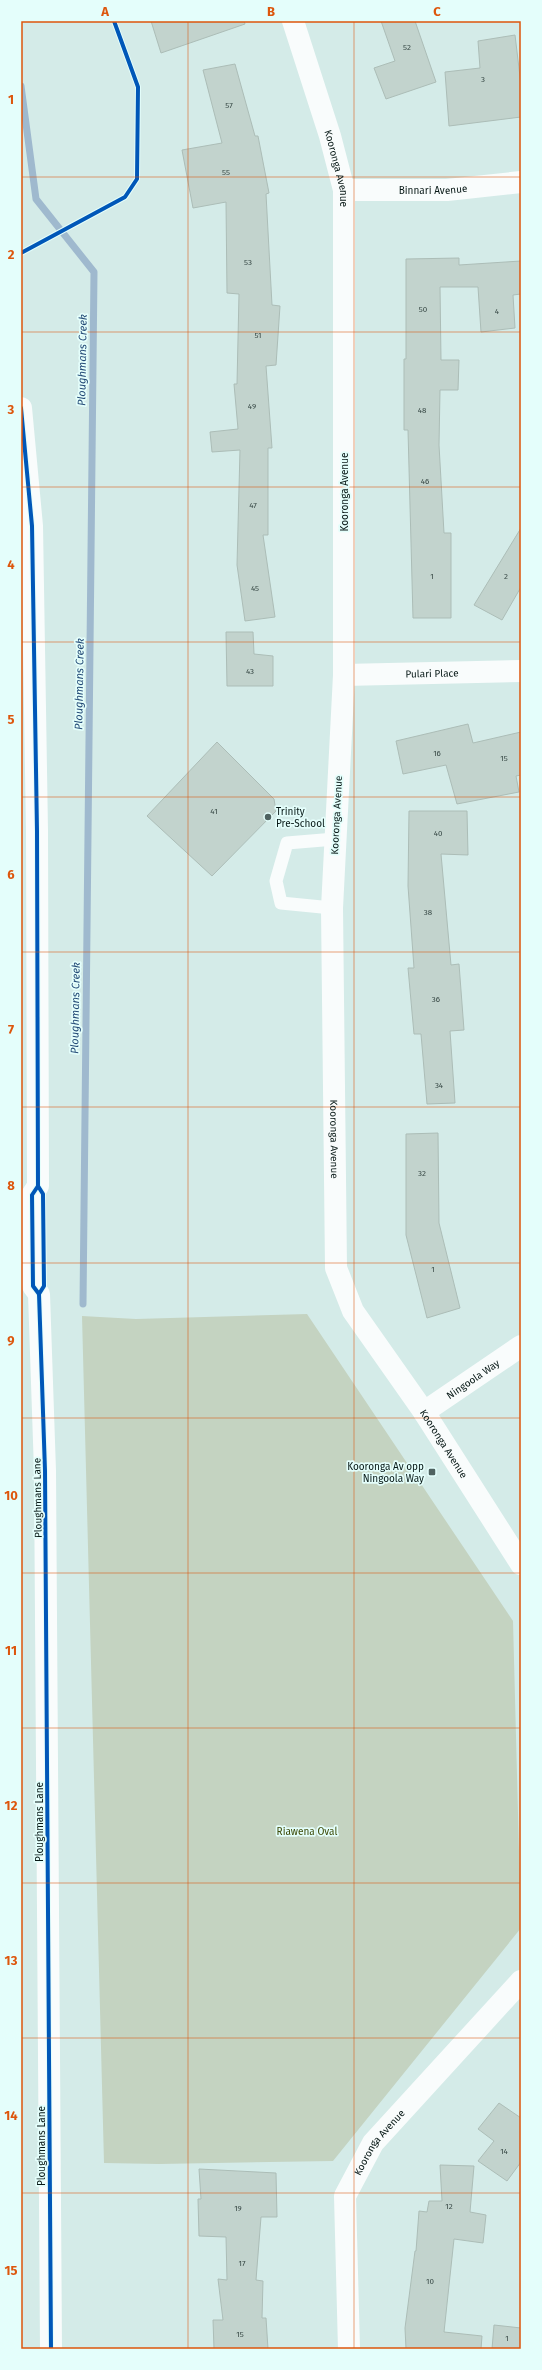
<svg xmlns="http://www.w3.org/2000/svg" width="542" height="2370" font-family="'Fira Sans',sans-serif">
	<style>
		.green { fill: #c4d3c1 }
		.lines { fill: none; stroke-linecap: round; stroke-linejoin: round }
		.stream { stroke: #9fb9ce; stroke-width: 7 }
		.building { fill: #c2d3cd; stroke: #acbdb7 }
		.service { stroke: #f9fcfc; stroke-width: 13 }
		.minor { stroke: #f9fcfc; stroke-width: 22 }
		.tertiary { stroke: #f9fcfc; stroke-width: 22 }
		.cycleway-casing { stroke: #e4fefb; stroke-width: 6 }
		.cycleway { stroke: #0057b8; stroke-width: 4 }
		.grid { fill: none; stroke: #dd560c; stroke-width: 1; stroke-opacity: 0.55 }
		.poi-dot { fill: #4f6260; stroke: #e4fefb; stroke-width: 1.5 }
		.labels { text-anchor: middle; stroke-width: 3.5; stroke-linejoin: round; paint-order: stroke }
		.number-label { font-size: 8px; fill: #374845 }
		.street-label { font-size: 10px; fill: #071816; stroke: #e4fefb }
		.poi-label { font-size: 10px; fill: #071816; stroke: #e4fefb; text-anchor: start }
		.park-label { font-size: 10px; fill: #3b4805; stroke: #e4fefb }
		.water-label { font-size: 11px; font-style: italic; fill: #234a76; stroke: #e4fefb }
		.neatline { fill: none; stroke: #dd560c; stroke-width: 1.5 }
		.grid-label { font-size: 13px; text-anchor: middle; font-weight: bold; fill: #dd560c }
	</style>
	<rect width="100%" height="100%" fill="#d4ebe8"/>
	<!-- green -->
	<polygon class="green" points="307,1314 513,1621 521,1928 333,2161 159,2164 104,2163 82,1316 136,1319"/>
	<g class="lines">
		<!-- stream -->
		<polyline class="stream" points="21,86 36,199 94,272 83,1304"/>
	</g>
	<!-- building -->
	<g class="building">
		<polygon points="151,21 244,21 245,24 161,53"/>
		<polygon points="381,21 415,21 436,82 386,99 374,68 395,61"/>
		<polygon points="515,35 521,85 521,117 449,126 445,72 480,68 478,41"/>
		<polygon points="235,64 255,136 258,136 269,193 266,194 272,305 280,306 276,365 266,366 272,448 268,448 268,535 263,535 275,617 245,621 237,565 240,450 212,452 210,432 238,429 234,384 237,384 239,294 227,293 226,202 193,208 182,150 222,143 203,70"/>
		<polygon points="459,258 459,265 521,261 521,294 513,295 515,328 481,332 478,287 440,287 441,360 459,360 458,390 440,390 439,445 444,533 451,533 451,618 413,618 408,430 404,430 404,359 406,359 406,259"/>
		<polygon points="521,528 521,587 502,620 474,605"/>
		<polygon points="226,632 253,632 254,654 273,656 273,686 227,686"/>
		<polygon points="468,724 473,743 521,732 521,775 516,776 519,792 457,804 446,765 403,774 396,741"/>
		<polygon points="217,742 274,799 276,811 212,876 147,816"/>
		<polygon points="409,811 467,811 468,855 441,854 451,965 459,964 464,1030 450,1031 455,1103 427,1104 421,1034 414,1034 408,968 414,968 408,886"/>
		<polygon points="438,1133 439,1223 460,1308 427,1318 406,1235 406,1134"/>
		<polygon points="499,2103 521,2118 521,2162 507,2181 478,2161 494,2141 478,2129"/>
		<polygon points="440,2165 474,2166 470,2212 486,2215 483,2243 454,2239 444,2332 482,2336 481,2349 406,2349 405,2328 415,2251 416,2251 419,2211 427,2212 429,2201 442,2201"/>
		<polygon points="199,2169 276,2173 277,2217 261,2217 256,2280 263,2281 262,2318 266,2318 268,2349 214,2349 213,2320 223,2320 218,2279 227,2280 226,2237 199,2236 198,2199 201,2199"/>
		<polygon points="494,2325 521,2328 521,2349 492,2349"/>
	</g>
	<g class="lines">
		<!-- service -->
		<polyline class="service" points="332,908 281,903 276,881 287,843 335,839"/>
		<!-- minor -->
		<g class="minor">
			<path id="s1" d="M 293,21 L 330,136 L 344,190 L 344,675 L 332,908 L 336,1268 L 353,1311 L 424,1412 L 521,1564"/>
			<path id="s2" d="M 344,190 L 447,190 L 521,182"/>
			<path id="s3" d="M 344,675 L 521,671"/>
			<path id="s4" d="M 424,1412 L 521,1346"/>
			<path id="s5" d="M 349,2349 L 345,2196 L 373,2143 L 521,1981"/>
		</g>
		<!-- tertiary -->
		<polyline class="tertiary" points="21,408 32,526 37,831 38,1186 32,1195 33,1286 39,1294 45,1471 51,2349"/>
		<defs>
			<g id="cycleway">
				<polyline points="21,253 125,197 137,179 138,87 114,21"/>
				<polyline points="21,408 32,526 37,831 38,1186 32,1195 33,1286 39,1294 45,1471 51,2349"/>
				<polyline points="38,1186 43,1194 44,1286 39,1294"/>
			</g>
		</defs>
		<!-- cycleway casing -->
		<use href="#cycleway" class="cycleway-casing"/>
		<!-- cycleway -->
		<use href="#cycleway" class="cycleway"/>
	</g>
	<!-- grid -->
	<path class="grid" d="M 188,21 L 188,2349M 354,21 L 354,2349M 21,177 L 521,177M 21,332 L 521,332M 21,487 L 521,487M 21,642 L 521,642M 21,797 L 521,797M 21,952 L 521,952M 21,1107 L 521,1107M 21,1263 L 521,1263M 21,1418 L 521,1418M 21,1573 L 521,1573M 21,1728 L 521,1728M 21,1883 L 521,1883M 21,2038 L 521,2038M 21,2193 L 521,2193"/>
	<!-- markers -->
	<g class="poi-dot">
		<circle cx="268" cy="817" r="4"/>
		<rect x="428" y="1468" width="8" height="8" rx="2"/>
	</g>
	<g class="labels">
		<!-- number labels -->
		<g class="number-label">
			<text x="407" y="50">52</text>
			<text x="483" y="82">3</text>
			<text x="229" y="108">57</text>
			<text x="226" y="175">55</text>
			<text x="248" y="265">53</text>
			<text x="423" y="312">50</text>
			<text x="497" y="314">4</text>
			<text x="258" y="338">51</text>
			<text x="252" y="409">49</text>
			<text x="422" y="413">48</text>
			<text x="425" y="484">46</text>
			<text x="253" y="508">47</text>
			<text x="432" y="579">1</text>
			<text x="506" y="579">2</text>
			<text x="255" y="591">45</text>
			<text x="250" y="674">43</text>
			<text x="437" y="756">16</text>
			<text x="504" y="761">15</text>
			<text x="214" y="814">41</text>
			<text x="438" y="836">40</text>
			<text x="428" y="915">38</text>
			<text x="436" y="1002">36</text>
			<text x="439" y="1088">34</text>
			<text x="422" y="1176">32</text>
			<text x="433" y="1272">1</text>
			<text x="504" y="2154">14</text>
			<text x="449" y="2209">12</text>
			<text x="238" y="2211">19</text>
			<text x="242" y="2266">17</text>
			<text x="430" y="2284">10</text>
			<text x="240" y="2337">15</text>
			<text x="507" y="2341">1</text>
		</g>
		<!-- street labels -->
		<g class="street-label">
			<text dy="4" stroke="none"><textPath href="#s1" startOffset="154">Kooronga Avenue</textPath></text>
			<text dy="4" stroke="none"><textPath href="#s2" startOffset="89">Binnari Avenue</textPath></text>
			<text transform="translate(344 492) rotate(-90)" y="4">Kooronga Avenue</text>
			<text dy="4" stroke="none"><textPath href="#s3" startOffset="88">Pulari Place</textPath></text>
			<text transform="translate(336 815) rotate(-87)" y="4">Kooronga Avenue</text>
			<text dy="4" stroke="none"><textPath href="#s1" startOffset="1126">Kooronga Avenue</textPath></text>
			<text dy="4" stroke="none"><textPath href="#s4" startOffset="59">Ningoola Way</textPath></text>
			<text dy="4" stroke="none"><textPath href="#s1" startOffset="1462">Kooronga Avenue</textPath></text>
			<text transform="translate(37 1498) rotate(-91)" y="4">Ploughmans Lane</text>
			<text transform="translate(39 1822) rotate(-90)" y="4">Ploughmans Lane</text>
			<text dy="4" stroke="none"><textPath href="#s5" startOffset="217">Kooronga Avenue</textPath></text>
			<text transform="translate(41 2146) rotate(-90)" y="4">Ploughmans Lane</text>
		</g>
		<!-- poi labels -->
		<g class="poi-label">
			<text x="276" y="815">Trinity<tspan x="276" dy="12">Pre-School</tspan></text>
			<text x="424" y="1470" text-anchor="end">Kooronga Av opp<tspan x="424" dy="12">Ningoola Way</tspan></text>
		</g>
		<!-- park labels -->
		<g class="park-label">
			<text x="307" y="1835">Riawena Oval</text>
		</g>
		<!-- water labels -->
		<g class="water-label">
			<text transform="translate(82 360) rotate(-89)" y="4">Ploughmans Creek</text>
			<text transform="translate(79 684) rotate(-89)" y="4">Ploughmans Creek</text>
			<text transform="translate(75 1008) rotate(-89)" y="4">Ploughmans Creek</text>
		</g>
	</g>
	<!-- border -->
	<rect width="542" height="2370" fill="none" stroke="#e4fefb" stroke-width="44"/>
	<rect x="22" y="22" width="498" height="2326" class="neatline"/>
	<g class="grid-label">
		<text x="105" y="16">A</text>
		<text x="271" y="16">B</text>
		<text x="437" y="16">C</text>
		<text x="11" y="104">1</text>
		<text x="11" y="259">2</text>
		<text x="11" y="414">3</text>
		<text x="11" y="569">4</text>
		<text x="11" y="724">5</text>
		<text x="11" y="879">6</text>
		<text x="11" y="1034">7</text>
		<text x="11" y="1190">8</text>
		<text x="11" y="1345">9</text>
		<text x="11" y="1500">10</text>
		<text x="11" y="1655">11</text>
		<text x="11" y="1810">12</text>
		<text x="11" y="1965">13</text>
		<text x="11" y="2120">14</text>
		<text x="11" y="2275">15</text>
	</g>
</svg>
